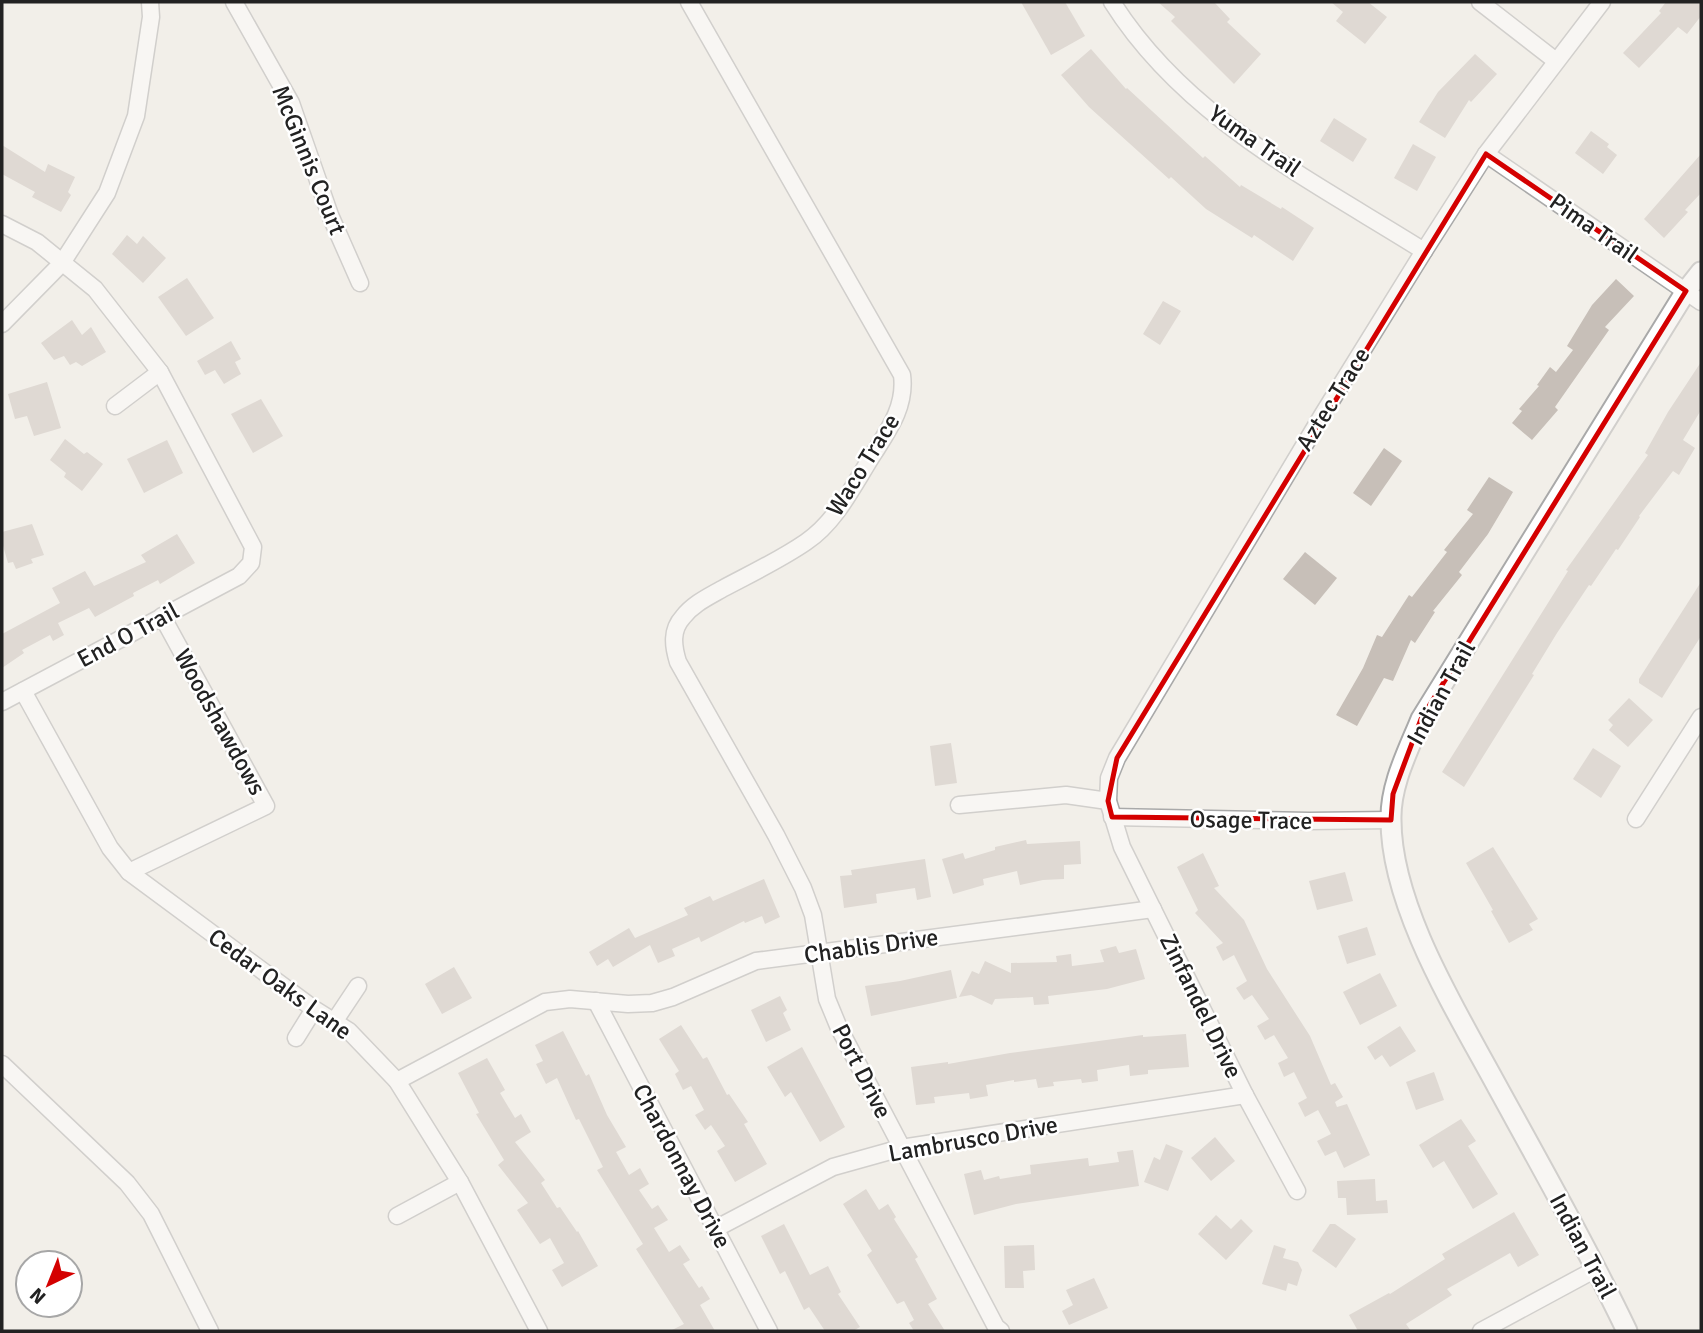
<svg xmlns="http://www.w3.org/2000/svg" width="1703" height="1333" font-family="Signika,sans-serif">
	<style>
		.building { fill: #c7bfb8 }
		.lines { fill: none; stroke-linecap: round; stroke-linejoin: round }
		.minor-casing { stroke: #a9a9a9; stroke-width: 19 }
		.tertiary-casing { stroke: #a9a9a9; stroke-width: 23 }
		.minor { stroke: #fff; stroke-width: 16 }
		.tertiary { stroke: #fff; stroke-width: 19 }
		.marked { fill: none; stroke: #d40000; stroke-width: 5; stroke-linejoin: round }
		.labels { text-anchor: middle; stroke-width: 5; stroke-linejoin: round; paint-order: stroke }
		.street-label { font-size: 24px; fill: #222; stroke: #fff }
	</style>
	<rect width="100%" height="100%" fill="#f2efe9"/>
	<!-- building -->
	<g class="building">
		<polygon points="1021,2 1065,2 1085,36 1051,55"/>
		<polygon points="1158,2 1214,2 1230,19 1227,22 1261,54 1234,84 1171,21 1175,17"/>
		<polygon points="1331,2 1368,2 1387,17 1365,44 1336,21 1343,12"/>
		<polygon points="1666,2 1701,2 1701,16 1687,34 1678,27 1639,68 1623,53 1661,13 1659,11"/>
		<polygon points="1091,49 1126,89 1127,88 1203,158 1205,156 1240,187 1241,185 1281,209 1282,207 1314,228 1293,261 1254,235 1252,238 1206,209 1171,177 1169,179 1089,107 1061,75"/>
		<polygon points="1475,54 1497,74 1471,102 1469,100 1445,138 1419,122 1438,92"/>
		<polygon points="1334,118 1367,139 1353,162 1320,141"/>
		<polygon points="1591,131 1609,144 1607,147 1617,155 1603,174 1575,153"/>
		<polygon points="1413,144 1436,157 1417,191 1394,178"/>
		<polygon points="2,145 45,172 48,164 75,177 68,192 71,195 61,212 32,197 35,192 2,174"/>
		<polygon points="1701,154 1701,193 1685,210 1688,212 1664,238 1644,219"/>
		<polygon points="127,235 137,244 143,236 166,258 143,283 112,254"/>
		<polygon points="187,278 214,318 186,336 158,297"/>
		<polygon points="1616,279 1634,296 1605,327 1609,330 1555,407 1558,410 1532,440 1512,423 1522,411 1519,409 1539,386 1537,385 1550,367 1556,372 1573,350 1567,346 1592,305"/>
		<polygon points="1163,301 1181,311 1160,345 1143,334"/>
		<polygon points="72,320 82,335 91,327 106,352 82,366 76,362 70,365 64,356 54,360 41,343"/>
		<polygon points="231,341 241,359 235,362 241,374 224,384 215,370 205,375 197,361"/>
		<polygon points="1701,362 1701,410 1683,440 1695,448 1679,475 1673,471 1639,516 1640,517 1618,550 1616,549 1591,586 1589,585 1557,633 1532,674 1534,675 1464,787 1442,772 1568,571 1566,570 1648,455 1645,453 1668,412"/>
		<polygon points="47,382 61,428 34,436 27,416 15,419 8,394"/>
		<polygon points="261,399 283,436 253,453 231,414"/>
		<polygon points="65,439 84,454 87,452 103,464 82,491 64,477 66,473 50,460"/>
		<polygon points="167,440 183,473 144,493 127,459"/>
		<polygon points="1384,448 1402,461 1371,506 1353,493"/>
		<polygon points="1489,477 1513,492 1488,534 1459,572 1462,575 1433,611 1435,612 1415,643 1411,640 1393,681 1384,678 1357,726 1336,715 1363,668 1377,635 1382,637 1409,595 1412,597 1447,552 1444,550 1473,514 1467,510"/>
		<polygon points="32,524 44,555 31,559 33,563 16,569 13,562 8,563 2,542 2,532"/>
		<polygon points="177,534 195,563 160,584 158,580 133,593 134,596 95,617 89,608 58,623 64,635 53,641 50,635 22,650 24,653 2,668 2,634 60,603 52,588 85,571 94,586 146,562 141,555"/>
		<polygon points="1305,552 1337,578 1315,605 1283,579"/>
		<polygon points="1701,582 1701,636 1662,698 1639,683 1639,679"/>
		<polygon points="1629,698 1653,720 1628,747 1609,730 1613,725 1608,720"/>
		<polygon points="951,743 957,783 935,786 930,746"/>
		<polygon points="1593,748 1621,766 1601,798 1573,779"/>
		<polygon points="1026,840 1027,844 1080,841 1081,864 1064,865 1064,879 1043,880 1020,885 1017,871 983,879 984,885 953,894 942,859 963,853 965,859 995,850 995,847"/>
		<polygon points="1493,847 1538,919 1529,924 1533,930 1509,943 1491,911 1493,910 1466,863"/>
		<polygon points="1203,853 1219,886 1214,888 1244,920 1267,969 1310,1036 1331,1085 1335,1083 1343,1097 1335,1102 1337,1107 1347,1104 1370,1155 1344,1168 1336,1151 1325,1156 1317,1141 1331,1134 1318,1110 1305,1117 1298,1103 1307,1098 1294,1072 1284,1077 1278,1063 1288,1058 1274,1035 1265,1040 1257,1026 1269,1019 1252,995 1244,1000 1236,988 1247,981 1234,955 1223,961 1216,947 1223,943 1195,913 1198,910 1177,867"/>
		<polygon points="925,859 931,897 917,900 915,888 876,894 877,903 844,908 840,876 852,875 851,870"/>
		<polygon points="1345,872 1353,901 1317,910 1309,881"/>
		<polygon points="764,879 780,917 765,924 762,916 745,923 744,921 701,942 699,937 672,949 675,956 658,963 650,945 613,967 608,959 597,966 589,952 629,928 635,938 688,915 684,908 710,896 713,901"/>
		<polygon points="1367,927 1376,955 1347,964 1338,936"/>
		<polygon points="1116,946 1119,953 1136,949 1145,979 1107,989 1048,996 1049,1004 1034,1005 1033,997 995,999 992,1005 971,995 959,997 972,971 979,974 985,961 1011,973 1011,963 1057,962 1056,956 1071,954 1072,966 1104,962 1100,950"/>
		<polygon points="454,967 472,998 442,1014 425,984"/>
		<polygon points="951,970 957,998 871,1016 865,986 900,981"/>
		<polygon points="1380,973 1397,1006 1360,1025 1343,992"/>
		<polygon points="780,996 787,1010 783,1013 791,1030 766,1042 751,1010"/>
		<polygon points="681,1025 703,1059 707,1057 727,1095 729,1094 748,1122 744,1124 767,1164 735,1182 717,1151 725,1146 711,1125 705,1130 695,1115 704,1110 691,1086 683,1090 675,1074 679,1071 659,1039"/>
		<polygon points="1400,1026 1416,1051 1390,1067 1382,1055 1375,1060 1367,1047"/>
		<polygon points="563,1031 586,1076 589,1074 607,1115 626,1147 616,1152 629,1175 640,1168 649,1184 639,1190 652,1209 658,1205 668,1220 654,1228 669,1252 680,1245 690,1260 683,1264 699,1288 702,1286 710,1299 700,1305 715,1331 670,1331 684,1324 636,1249 643,1244 597,1170 603,1167 579,1119 576,1120 557,1078 546,1084 536,1064 543,1061 535,1045"/>
		<polygon points="1186,1034 1189,1067 1148,1070 1148,1074 1130,1076 1129,1065 1097,1070 1098,1081 1082,1083 1081,1079 1053,1082 1054,1086 1038,1088 1036,1079 1014,1082 1014,1080 986,1085 988,1096 970,1099 969,1093 934,1097 935,1103 916,1105 911,1067 948,1062 948,1064 1010,1053 1143,1035 1143,1037"/>
		<polygon points="802,1047 845,1127 820,1142 791,1092 785,1097 767,1067"/>
		<polygon points="487,1058 505,1090 500,1093 515,1118 521,1114 531,1132 515,1142 545,1180 541,1183 557,1208 560,1207 577,1232 578,1231 598,1266 562,1287 552,1270 564,1263 550,1238 540,1244 517,1210 528,1203 498,1165 504,1160 476,1114 479,1113 458,1073"/>
		<polygon points="1434,1072 1444,1100 1416,1110 1406,1082"/>
		<polygon points="1461,1119 1476,1141 1468,1146 1498,1194 1473,1209 1444,1161 1433,1168 1419,1145"/>
		<polygon points="1215,1137 1235,1161 1211,1181 1191,1158"/>
		<polygon points="1166,1144 1183,1151 1168,1191 1144,1182 1154,1157 1160,1160"/>
		<polygon points="1133,1150 1139,1186 1016,1204 974,1215 964,1174 981,1170 984,1180 999,1176 1000,1179 1031,1174 1030,1165 1088,1158 1089,1166 1119,1162 1117,1152"/>
		<polygon points="1375,1179 1376,1201 1387,1200 1388,1213 1347,1215 1346,1198 1338,1198 1337,1181"/>
		<polygon points="866,1189 879,1210 888,1204 896,1217 894,1219 918,1257 915,1259 937,1299 928,1304 945,1331 914,1331 909,1323 914,1320 904,1301 897,1304 867,1255 872,1251 843,1204"/>
		<polygon points="1514,1212 1539,1255 1518,1267 1510,1253 1447,1289 1452,1295 1406,1324 1411,1331 1358,1331 1349,1315 1389,1293 1390,1294 1445,1259 1442,1254"/>
		<polygon points="1216,1215 1231,1229 1241,1219 1253,1231 1226,1260 1198,1234"/>
		<polygon points="784,1224 810,1275 828,1266 841,1292 838,1294 860,1327 853,1331 825,1331 809,1307 804,1310 785,1271 780,1274 761,1236"/>
		<polygon points="1330,1224 1335,1224 1356,1239 1336,1268 1312,1251"/>
		<polygon points="1034,1245 1035,1270 1023,1271 1024,1288 1005,1288 1004,1246"/>
		<polygon points="1274,1245 1286,1249 1283,1258 1298,1262 1302,1270 1297,1286 1288,1283 1286,1291 1262,1284"/>
		<polygon points="1094,1278 1108,1308 1069,1325 1062,1311 1073,1305 1066,1290"/>
	</g>
	<g class="lines">
		<defs>
			<g id="minor">
				<polyline points="234,2 291,103 330,215 360,283"/>
				<path d="M 689,2 L 902,375 C 906,405 890,428 874,453 C 854,484 837,521 806,542 C 780,560 750,574 722,589 C 708,597 693,604 683,617 C 671,630 673,646 678,662 L 776,835 L 803,888 L 813,915 L 827,999 L 839,1028 L 996,1327 L 1001,1331"/>
				<path d="M 1112,2 C 1185,118 1311,180 1424,251"/>
				<polyline points="1480,2 1556,61"/>
				<polyline points="1486,154 1701,302"/>
				<polyline points="2,224 37,242 95,289 160,372 253,547 251,563 239,576 2,702"/>
				<polyline points="2,324 62,263 107,193 136,116 151,17 150,2"/>
				<polyline points="115,406 160,372"/>
				<polyline points="23,691 110,848 129,872 314,1009 349,1031 397,1081 460,1182 539,1331"/>
				<polyline points="959,805 1066,795 1108,801"/>
				<polyline points="1112,817 1309,821 1391,820"/>
				<polyline points="1636,819 1701,717"/>
				<polyline points="129,872 266,806 162,616"/>
				<polyline points="596,1001 769,1331"/>
				<polyline points="334,1022 358,986"/>
				<polyline points="296,1038 314,1009"/>
				<polyline points="2,1064 127,1183 151,1214 210,1331"/>
				<polyline points="397,1081 545,1002 570,999 628,1004 652,1003 673,997 756,961 1153,909"/>
				<polyline points="1297,1191 1245,1095 1122,847 1108,801 1109,778 1117,758 1323,414 1424,251 1486,154 1602,2"/>
				<polyline points="397,1216 460,1182"/>
				<polyline points="715,1229 833,1167 901,1148 1245,1095"/>
				<polyline points="1481,1331 1596,1269"/>
			</g>
			<path id="tertiary" d="M 1627,1331 C 1587,1248 1542,1168 1498,1088 C 1457,1012 1391,907 1391,820 C 1390,785 1408,751 1421,719 L 1686,291 L 1701,272"/>
		</defs>
		<!-- minor casing -->
		<use href="#minor" class="minor-casing"/>
		<!-- tertiary casing -->
		<use href="#tertiary" class="tertiary-casing"/>
		<!-- minor -->
		<use href="#minor" class="minor"/>
		<!-- tertiary -->
		<use href="#tertiary" class="tertiary"/>
	</g>
	<!-- marked area -->
	<path d="M0 0H1703V1333H0ZM 1486,154 L 1686,291 L 1421,719 L 1393,794 L 1391,820 L 1112,817 L 1108,801 L 1117,758 Z" fill="#f2efe9" fill-opacity=".55" fill-rule="evenodd"/>
	<path class="marked" d="M 1486,154 L 1686,291 L 1421,719 L 1393,794 L 1391,820 L 1112,817 L 1108,801 L 1117,758 Z"/>
	<g class="labels">
		<!-- street labels -->
		<g class="street-label">
			<text transform="translate(1255 141) rotate(35)" y="8">Yuma Trail</text>
			<text transform="translate(309 160) rotate(68)" y="8">McGinnis Court</text>
			<text transform="translate(1594 228) rotate(35)" y="8">Pima Trail</text>
			<text transform="translate(1333 399) rotate(-58)" y="8">Aztec Trace</text>
			<text transform="translate(863 465) rotate(-58)" y="8">Waco Trace</text>
			<text transform="translate(128 635) rotate(-28)" y="8">End O Trail</text>
			<text transform="translate(1441 693) rotate(-61)" y="8">Indian Trail</text>
			<text transform="translate(220 722) rotate(61)" y="8">Woodshawdows</text>
			<text transform="translate(1251 820) rotate(1)" y="8">Osage Trace</text>
			<text transform="translate(871 946) rotate(-8)" y="8">Chablis Drive</text>
			<text transform="translate(280 984) rotate(36)" y="8">Cedar Oaks Lane</text>
			<text transform="translate(1201 1006) rotate(64)" y="8">Zinfandel Drive</text>
			<text transform="translate(862 1071) rotate(63)" y="8">Port Drive</text>
			<text transform="translate(973 1139) rotate(-10)" y="8">Lambrusco Drive</text>
			<text transform="translate(682 1166) rotate(62)" y="8">Chardonnay Drive</text>
			<text transform="translate(1583 1246) rotate(62)" y="8">Indian Trail</text>
		</g>
	</g>
	<!-- border -->
	<rect width="1703" height="1333" fill="none" stroke="#222222" stroke-width="7"/>
	<!-- north arrow -->
	<g transform="translate(49 1284) rotate(223)"><circle r="33" fill="#ffffff" stroke="#a7a7a7" stroke-width="2"/>
	<path d="M0-5L12 26L0 18L-12 26Z" fill="#d40000"/>
	<text y="-10" font-size="19" font-weight="bold" text-anchor="middle" fill="#222222">N</text>
	</g>
</svg>
